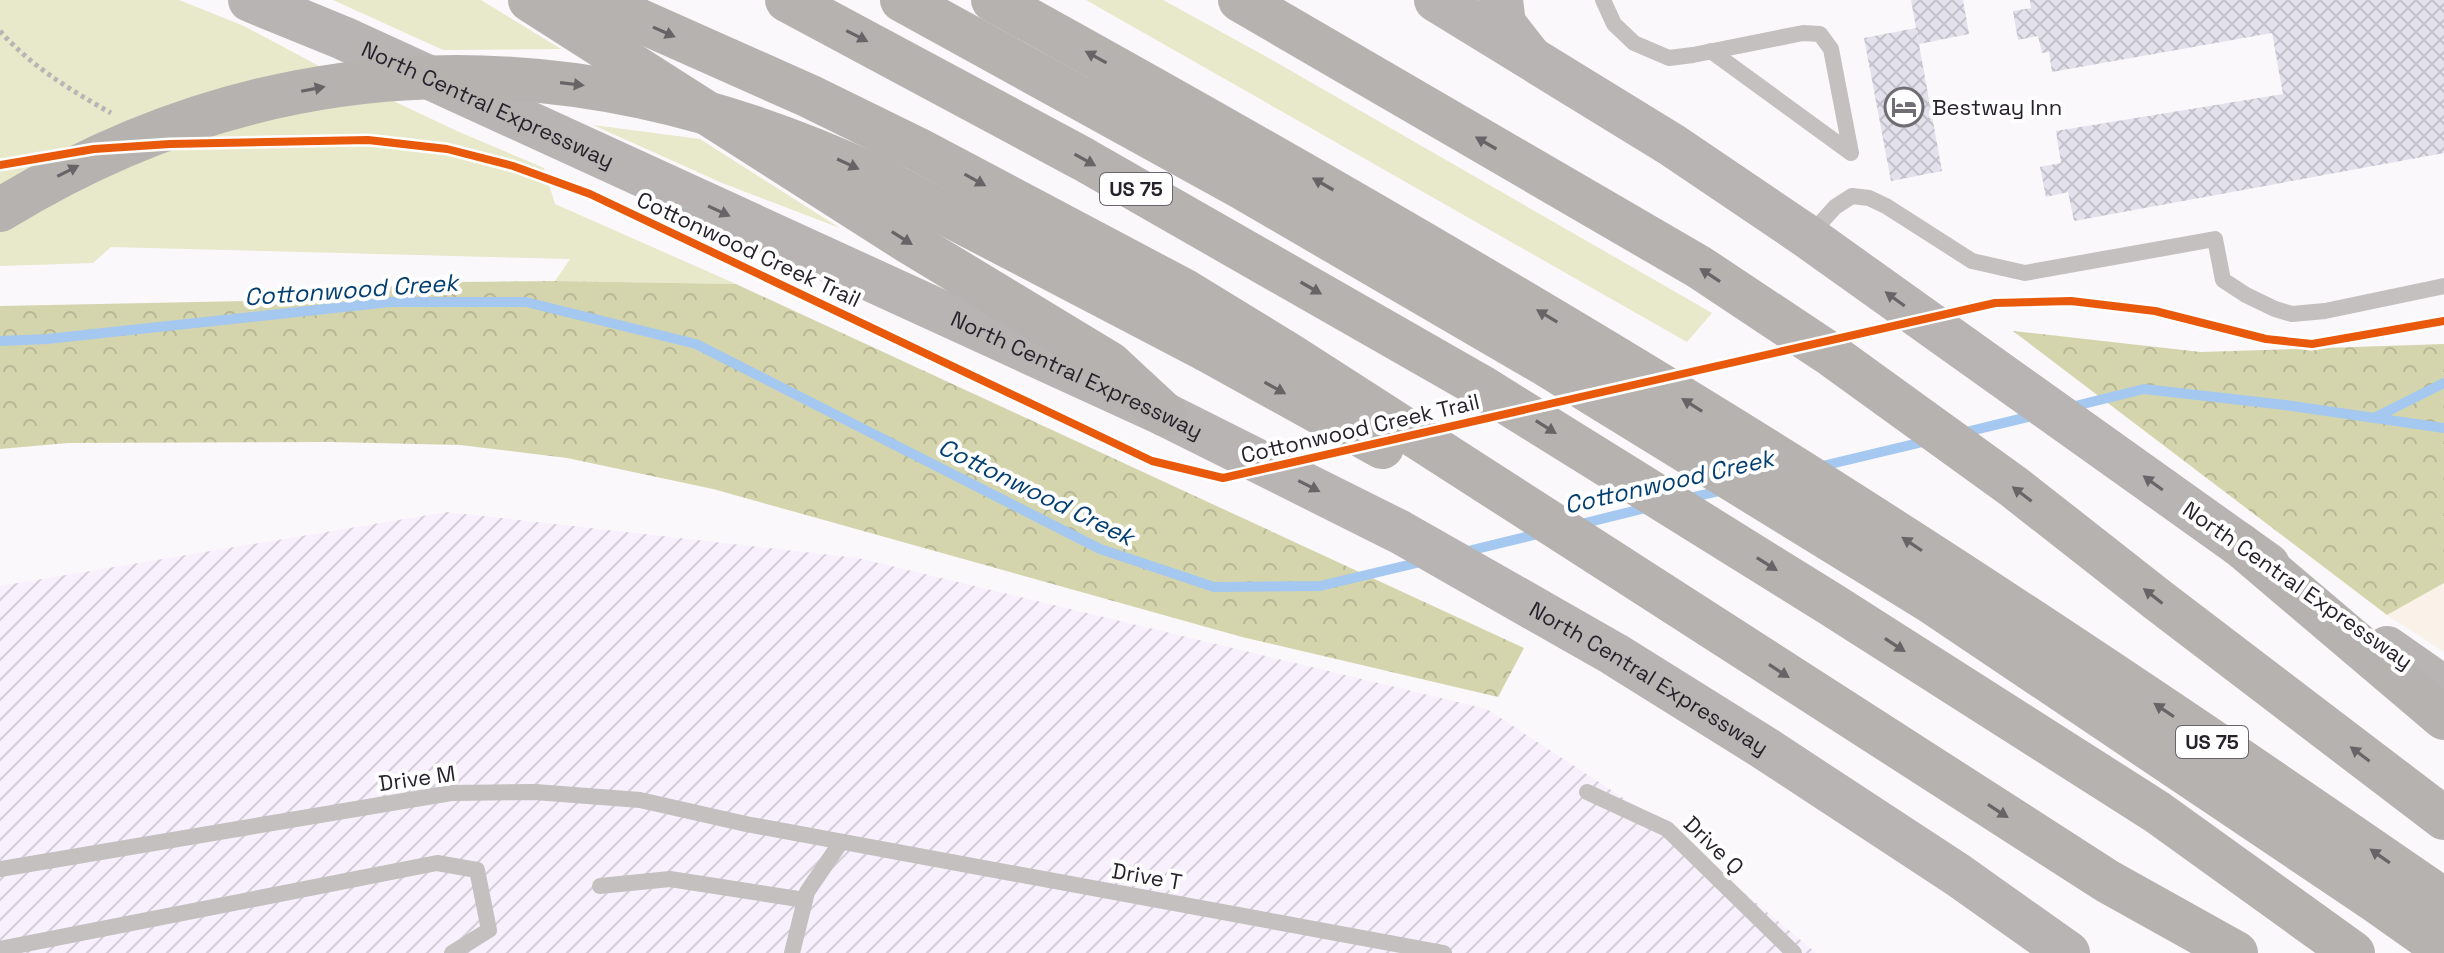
<svg xmlns="http://www.w3.org/2000/svg" width="2444" height="953" font-family="'Space Grotesk',sans-serif">
	<style>
		.commercial { fill: #faf1e8 }
		.industrial { fill: url(#industrial-furrows) }
		.grass { fill: #e8e8ca }
		.forest { fill: url(#forest-crowns) }
		.lines { fill: none; stroke-linecap: round; stroke-linejoin: round }
		.stream { stroke: #a4c8f0; stroke-width: 10 }
		.building { fill: url(#building-cross-hatch) }
		.path { stroke: #b8b5b4; stroke-width: 5; stroke-dasharray: 4 4; stroke-linecap: butt }
		.lane { stroke: #c3c0bf; stroke-width: 16 }
		.secondary { stroke: #b8b4b3; stroke-width: 44 }
		.highway { stroke: #b6b2b0; stroke-width: 44 }
		.highway-bridge { stroke: #b6b2b0; stroke-width: 44 }
		.cycleway-casing { stroke: #fff; stroke-width: 13 }
		.cycleway { stroke: #e8590c; stroke-width: 8 }
		.oneway { fill: #676367 }
		.oneway2 { fill: #686468 }
		.labels { text-anchor: middle; stroke-width: 8; stroke-linejoin: round; paint-order: stroke }
		.shield { fill: #fff; stroke: #68646b; stroke-width: 2 }
		.shield-label { font-size: 20px; font-weight: bold; fill: #27222b }
		.street-label { font-size: 22px; fill: #27222b; stroke: #fff }
		.poi-label { font-size: 22px; fill: #27222b; stroke: #fff; text-anchor: start }
		.water-label { font-size: 24px; font-style: italic; fill: #033f71; stroke: #fff }
	</style>
	<defs>
		<pattern id="industrial-furrows" width="10" height="10" patternUnits="userSpaceOnUse" patternTransform="scale(2)"><rect width="10" height="10" fill="#f8f1fd"/><path d="M-1 1l2-2M0 10L10 0M9 11l2-2" fill="none" stroke="#d5ced9"/></pattern>
		<pattern id="forest-crowns" width="20" height="18" patternUnits="userSpaceOnUse" patternTransform="scale(2)"><rect width="20" height="18" fill="#d5d5ad"/><path d="M2 6a3 3 0 1 1 6 0M12 15a3 3 0 1 1 6 0" fill="none" stroke="#b7b795"/></pattern>
		<pattern id="building-cross-hatch" width="8" height="8" patternUnits="userSpaceOnUse" patternTransform="scale(2)"><rect width="8" height="8" fill="#e3e1eb"/><path d="M0 0l8 8M0 8l8-8" fill="none" stroke="#c3c1ca"/></pattern>
	</defs>
	<rect width="100%" height="100%" fill="#faf8fb"/>
	<!-- commercial -->
	<polygon class="commercial" points="2444,583 2444,652 2387,615"/>
	<!-- industrial -->
	<polygon class="industrial" points="447,512 858,558 1487,709 1660,822 1816,953 0,953 0,586"/>
	<!-- grass -->
	<g class="grass">
		<polygon points="0,0 179,0 244,26 319,66 457,131 544,168 555,204 736,284 555,281 570,259 111,247 93,263 0,266"/>
		<polygon points="333,0 481,0 561,49 443,50"/>
		<polygon points="1086,0 1163,0 1265,56 1712,313 1687,342"/>
		<polygon points="593,125 700,139 840,228 722,183"/>
	</g>
	<!-- forest -->
	<g class="forest">
		<polygon points="555,281 736,284 1524,648 1498,697 1242,637 713,489 567,458 460,445 330,442 68,443 0,449 0,306 246,301 353,289 460,282"/>
		<polygon points="2013,331 2201,352 2444,344 2444,583 2387,615"/>
	</g>
	<g class="lines">
		<!-- stream -->
		<g class="stream">
			<polyline points="0,341 47,339 390,302 526,302 696,344 1100,549 1214,587 1320,586 1425,561"/>
			<polyline points="2071,407 2144,389 2285,405 2444,428"/>
			<polyline points="2374,418 2444,383"/>
			<polyline points="1962,433 2036,415"/>
			<polyline points="1818,467 1927,441"/>
			<polyline points="1685,499 1724,490"/>
			<polyline points="1577,525 1650,507"/>
			<polyline points="1464,552 1542,533"/>
		</g>
	</g>
	<!-- building -->
	<g class="building">
		<polygon points="1911,0 1963,0 1969,34 1919,44"/>
		<polygon points="2030,0 2444,0 2444,153 2074,221 2068,192 2046,197 2040,167 2061,163 2056,131 2283,94 2272,33 2052,72 2049,52 2042,53 2038,36 2018,40 2013,11 2031,8"/>
		<polygon points="1916,28 1942,171 1891,181 1864,38"/>
	</g>
	<g class="lines">
		<!-- path -->
		<path class="path" d="M 0,31 C 31,66 70,90 111,113"/>
		<!-- lane -->
		<g class="lane">
			<polyline points="1603,0 1614,24 1634,43 1669,58 1693,55 1803,33 1820,34 1831,49 1851,153 1711,51"/>
			<polyline points="1809,236 1835,207 1852,196 1869,198 1886,206 1972,261 2025,273 2215,239 2223,280 2246,295 2275,309 2292,314 2325,311 2444,286"/>
			<polyline points="1587,792 1667,829 1794,953"/>
			<polyline points="0,869 451,793 535,792 640,800 746,824 1444,953"/>
			<polyline points="600,886 670,879 805,900"/>
			<polyline points="0,949 437,863 477,870 489,930 452,953"/>
			<polyline points="792,953 807,892 841,842"/>
		</g>
		<!-- secondary -->
		<g class="secondary">
			<path id="s1" d="M 250,0 L 343,38 L 1164,414 L 1400,532 L 1614,654 L 1766,749 L 1958,875 L 2068,953"/>
			<polyline points="1436,0 1672,145 1808,237 2268,565"/>
			<polyline points="1501,0 1504,24 1530,57"/>
			<polyline points="2387,648 2444,688"/>
		</g>
		<!-- highway -->
		<g class="highway">
			<polyline points="530,0 909,242 1109,363 1164,414"/>
			<polyline points="593,0 809,96 919,150 1185,291 1291,356 2107,881 2236,953"/>
			<polyline points="787,0 1083,159 1480,386 1829,603 2157,812 2353,953"/>
			<polyline points="902,0 1241,187 1545,364 1930,601 2376,901 2444,949"/>
			<path d="M 993,0 C 1254,144 1512,292 1764,449 C 1995,593 2220,745 2444,900"/>
			<polyline points="1240,0 1699,267 1830,354 2014,487 2158,600 2444,818"/>
			<polyline points="1207,350 1382,447"/>
			<polyline points="2239,544 2444,718"/>
		</g>
		<!-- highway-bridge -->
		<path class="highway-bridge" d="M 0,210 C 279,39 579,39 872,175 L 1207,350"/>
		<defs>
			<polyline id="cycleway" points="0,165 94,149 170,144 368,140 447,149 513,166 590,194 1152,461 1223,478 1995,303 2071,301 2155,311 2266,339 2312,344 2444,321"/>
		</defs>
		<!-- cycleway casing -->
		<use href="#cycleway" class="cycleway-casing"/>
		<!-- cycleway -->
		<use href="#cycleway" class="cycleway"/>
	</g>
	<!-- one-way arrows -->
	<defs><path id="oneway-solid" d="M-6-.8H1V-3.2L6.5 0L1 3.2V.8H-6Z" transform="scale(2)"/></defs>
	<g class="oneway">
		<use href="#oneway-solid" transform="translate(664 32) rotate(24)"/>
		<use href="#oneway-solid" transform="translate(857 36) rotate(27)"/>
		<use href="#oneway-solid" transform="translate(1096 57) rotate(-151)"/>
		<use href="#oneway-solid" transform="translate(572 84) rotate(7)"/>
		<use href="#oneway-solid" transform="translate(313 89) rotate(-11)"/>
		<use href="#oneway-solid" transform="translate(1486 143) rotate(-150)"/>
		<use href="#oneway-solid" transform="translate(1085 160) rotate(29)"/>
		<use href="#oneway-solid" transform="translate(848 164) rotate(25)"/>
		<use href="#oneway-solid" transform="translate(68 171) rotate(-27)"/>
		<use href="#oneway-solid" transform="translate(975 180) rotate(29)"/>
		<use href="#oneway-solid" transform="translate(1323 184) rotate(-150)"/>
		<use href="#oneway-solid" transform="translate(902 238) rotate(32)"/>
		<use href="#oneway-solid" transform="translate(1710 275) rotate(-147)"/>
		<use href="#oneway-solid" transform="translate(1311 288) rotate(30)"/>
		<use href="#oneway-solid" transform="translate(1547 316) rotate(-149)"/>
		<use href="#oneway-solid" transform="translate(1275 388) rotate(29)"/>
		<use href="#oneway-solid" transform="translate(1692 405) rotate(-148)"/>
		<use href="#oneway-solid" transform="translate(1546 427) rotate(32)"/>
		<use href="#oneway-solid" transform="translate(2022 494) rotate(-143)"/>
		<use href="#oneway-solid" transform="translate(1912 544) rotate(-146)"/>
		<use href="#oneway-solid" transform="translate(1767 564) rotate(32)"/>
		<use href="#oneway-solid" transform="translate(2153 596) rotate(-142)"/>
		<use href="#oneway-solid" transform="translate(1895 645) rotate(33)"/>
		<use href="#oneway-solid" transform="translate(1779 671) rotate(33)"/>
		<use href="#oneway-solid" transform="translate(2164 710) rotate(-146)"/>
		<use href="#oneway-solid" transform="translate(2360 754) rotate(-143)"/>
		<use href="#oneway-solid" transform="translate(1998 811) rotate(33)"/>
		<use href="#oneway-solid" transform="translate(2380 856) rotate(-145)"/>
	</g>
	<g class="oneway2">
		<use href="#oneway-solid" transform="translate(719 211) rotate(25)"/>
		<use href="#oneway-solid" transform="translate(1895 299) rotate(-144)"/>
		<use href="#oneway-solid" transform="translate(2153 483) rotate(-144)"/>
		<use href="#oneway-solid" transform="translate(1309 486) rotate(27)"/>
	</g>
	<!-- icons -->
	<defs>
		<symbol id="hotel-ring" viewBox="-11 -11 22 22"><circle r="9.5" fill="#fff" stroke="#716d74" stroke-width="1.5"/><path d="M-6-4.5h1.5V1H6V5H4.5V3h-9V5H-6ZM-4 0a1.8 1.8 0 1 1 3.6 0ZM.5 0V-2.5h3Q6-2.5 6 0Z" fill="#716d74"/></symbol>
	</defs>
	<g fill-rule="evenodd">
		<use href="#hotel-ring" x="1882" y="85" width="44" height="44"/>
	</g>
	<g class="labels">
		<!-- shield labels -->
		<g class="shield">
			<rect x="1100" y="173" width="72" height="32" rx="6"/>
			<rect x="2176" y="726" width="72" height="32" rx="6"/>
		</g>
		<g class="shield-label">
			<text x="1136" y="196">US 75</text>
			<text x="2212" y="749">US 75</text>
		</g>
		<!-- street labels -->
		<g class="street-label">
			<text dy="8" stroke="none"><textPath href="#s1" startOffset="260">North Central Expressway</textPath></text>
			<text transform="translate(749 249) rotate(25)" y="8">Cottonwood Creek Trail</text>
			<text dy="8" stroke="none"><textPath href="#s1" startOffset="908">North Central Expressway</textPath></text>
			<text transform="translate(1360 428) rotate(-13)" y="8">Cottonwood Creek Trail</text>
			<text transform="translate(2298 585) rotate(35)" y="8">North Central Expressway</text>
			<text dy="8" stroke="none"><textPath href="#s1" startOffset="1556">North Central Expressway</textPath></text>
			<text transform="translate(417 778) rotate(-8)" y="8">Drive M</text>
			<text transform="translate(1714 845) rotate(44)" y="8">Drive Q</text>
			<text transform="translate(1147 876) rotate(10)" y="8">Drive T</text>
		</g>
		<!-- poi labels -->
		<g class="poi-label">
			<text x="1932" y="115">Bestway Inn</text>
		</g>
		<!-- water labels -->
		<g class="water-label">
			<text transform="translate(351 290) rotate(-4)" y="8">Cottonwood Creek</text>
			<text transform="translate(1669 482) rotate(-13)" y="8">Cottonwood Creek</text>
			<text transform="translate(1036 492) rotate(26)" y="8">Cottonwood Creek</text>
		</g>
	</g>
</svg>
